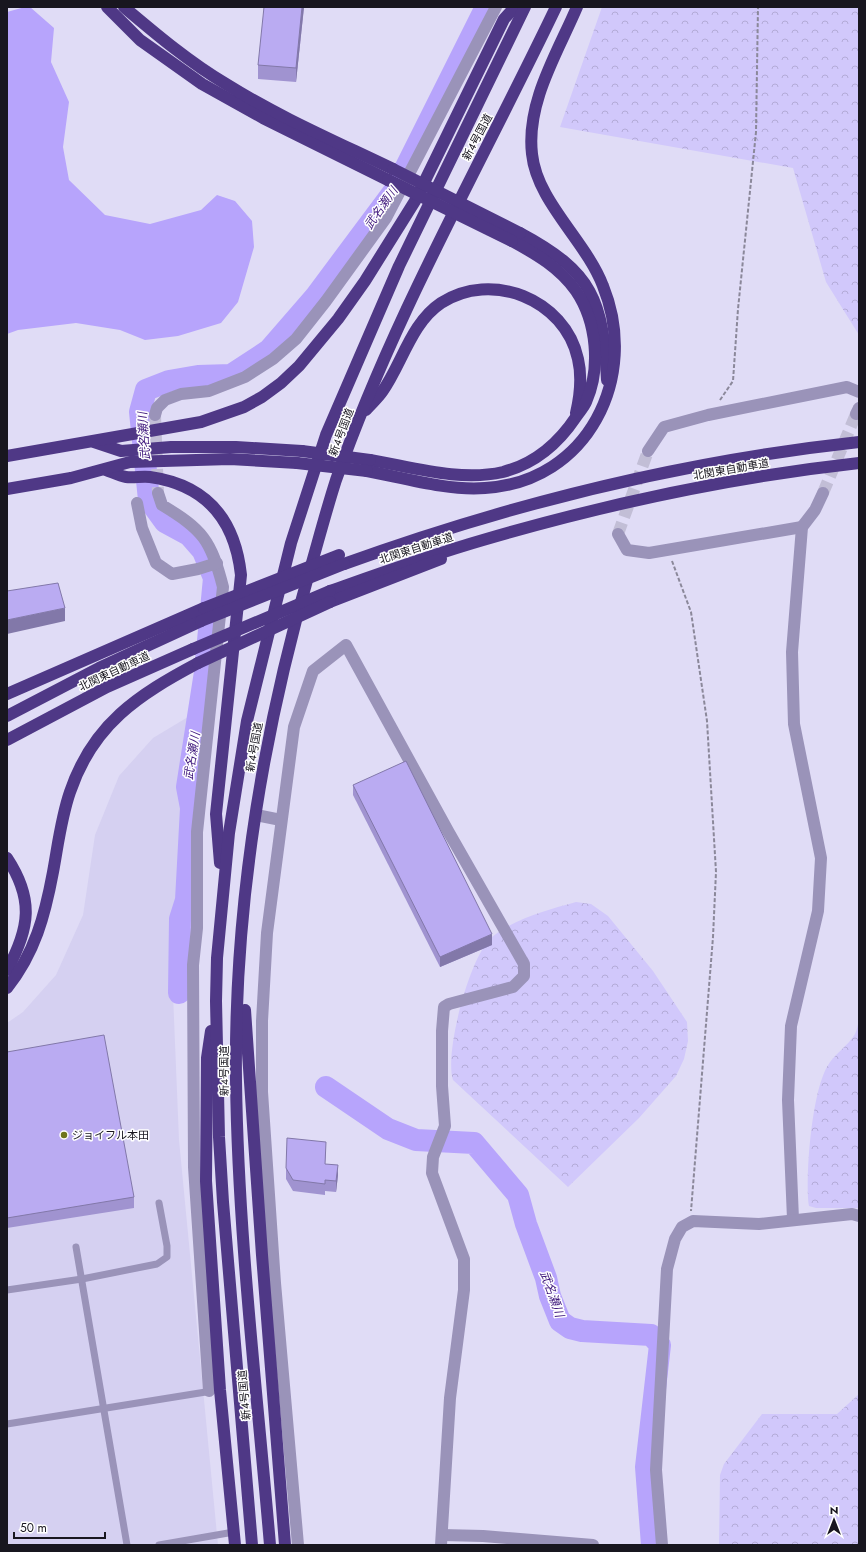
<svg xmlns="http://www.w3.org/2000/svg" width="866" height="1552" font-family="Jost,'Noto Sans JP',sans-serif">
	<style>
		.built { fill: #d5d0f1 }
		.forest { fill: url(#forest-crowns) }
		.water { fill: #b7a4fc }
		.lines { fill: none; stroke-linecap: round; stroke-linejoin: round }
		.river { stroke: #b7a4fc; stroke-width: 22 }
		.street-tunnel { stroke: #c2bed6; stroke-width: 12; stroke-dasharray: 12 6; stroke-linecap: butt }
		.path { stroke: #8b889a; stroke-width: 2; stroke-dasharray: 4 2; stroke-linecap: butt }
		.lane { stroke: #9a93b9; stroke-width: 7 }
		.street { stroke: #9a93b9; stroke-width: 12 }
		.highway { stroke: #4f3886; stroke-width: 12 }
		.highway-bridge { stroke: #4f3886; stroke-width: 12 }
		.wall { fill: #a093d0 }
		.shaded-wall { fill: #8278a9 }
		.building { fill: #baabf2; stroke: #8278a9 }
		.poi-dot { fill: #6f751e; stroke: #fff; stroke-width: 1.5 }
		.labels { text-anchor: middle; stroke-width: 3; stroke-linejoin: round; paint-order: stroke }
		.street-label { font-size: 11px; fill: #18161f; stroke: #fff }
		.poi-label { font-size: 11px; fill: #18161f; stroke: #fff; text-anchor: start }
		.water-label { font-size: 12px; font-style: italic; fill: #3f187d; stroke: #fff }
	</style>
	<defs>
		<pattern id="forest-crowns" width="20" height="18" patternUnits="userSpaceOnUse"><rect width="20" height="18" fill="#d1c8fb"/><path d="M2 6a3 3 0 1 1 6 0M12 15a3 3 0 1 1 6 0" fill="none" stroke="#b3abd7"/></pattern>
	</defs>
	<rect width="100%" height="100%" fill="#e0dcf6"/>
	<!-- built -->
	<polygon class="built" points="193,714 184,789 173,994 179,1140 218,1545 7,1545 7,1023 23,1012 56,975 83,915 95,835 119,776 153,738"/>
	<!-- forest -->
	<g class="forest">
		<polygon points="602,7 859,7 859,335 826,282 793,168 560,127"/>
		<path d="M 576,902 L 591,904 L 608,916 L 653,971 L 687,1022 L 688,1041 L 684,1059 L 676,1076 L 639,1118 L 568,1187 L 453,1080 C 444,1053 470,955 492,937 C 516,918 547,910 576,902 Z"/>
		<path d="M 859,1019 L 859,1208 L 816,1208 L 809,1206 C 805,1174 812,1093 827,1067 C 834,1054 848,1046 855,1034 C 857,1030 858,1024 859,1019 Z"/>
		<polygon points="859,1394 859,1545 719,1545 720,1475 724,1464 762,1414 837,1414"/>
	</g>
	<!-- water -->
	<polygon class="water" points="25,7 30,7 54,28 51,62 69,102 63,147 69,180 105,215 150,224 201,210 217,195 235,201 252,221 254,247 238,302 221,323 178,336 145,340 120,330 76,323 18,330 7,334 7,12"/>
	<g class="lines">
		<!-- river -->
		<g class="river">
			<polyline points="179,993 180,919 186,900 191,808 187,787 205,672 214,578 203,551 189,535 165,522 149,500 140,412 146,390 169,381 198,376 231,375 269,350 315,297 394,191 486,7"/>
			<polyline points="326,1087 388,1129 416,1140 474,1143 518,1195 526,1224 546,1278 550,1296 560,1321 570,1328 582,1331 651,1335 660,1345 646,1467 652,1545"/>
		</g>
		<!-- street-tunnel -->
		<g class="street-tunnel">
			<polyline points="155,415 158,493"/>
			<polyline points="823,493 856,414"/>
			<polyline points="618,534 648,451"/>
		</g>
		<!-- path -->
		<g class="path">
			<polyline points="720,400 733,381 738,309 756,132 758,7"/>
			<polyline points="672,561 691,612 707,721 716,872 713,937 691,1211"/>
		</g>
		<!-- lane -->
		<g class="lane">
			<polyline points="76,1247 127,1545"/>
			<polyline points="7,1290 82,1279 157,1264 167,1257 167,1246 159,1203"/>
			<polyline points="7,1424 212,1391"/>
			<polyline points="159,1545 234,1532"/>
		</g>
		<!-- street -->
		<g class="street">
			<polyline points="856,414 859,408"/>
			<polyline points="155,415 157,408 165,400 181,394 209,391 245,377 273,359 296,339 326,301 386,218 496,7"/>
			<polyline points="648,451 664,427 708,415 847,387 859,392"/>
			<path d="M 158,493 L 162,505 C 203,530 211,540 223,587 L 197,832 L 197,928 L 193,965 L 194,1167 L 209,1391"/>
			<polyline points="137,503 142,528 156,563 172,574 198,569 217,563"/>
			<polyline points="618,534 627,550 649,553 802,527"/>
			<polyline points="256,815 281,820"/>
			<polyline points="793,1219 788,1100 791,1026 818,911 821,858 794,724 792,652 802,527 815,510 823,493"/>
			<polyline points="442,1535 483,1536 593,1545"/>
			<polyline points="298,1545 275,1283 262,1092 262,1021 267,933 294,727 313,671 346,645 448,831 524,964 524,976 513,987 449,1004 444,1007 442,1031 442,1086 445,1126 433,1157 432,1173 464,1259 464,1290 450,1398 441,1545"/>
			<polyline points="662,1545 656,1470 667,1269 675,1239 682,1227 693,1221 759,1224 852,1214 859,1216"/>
		</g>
		<!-- highway -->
		<g class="highway">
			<polyline points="107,7 140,40 202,84 263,118 388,180"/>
			<path d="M 124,7 C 156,34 189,62 226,84 C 279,117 337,142 393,169"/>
			<path d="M 520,233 C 593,272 603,300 607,380"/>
			<path d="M 366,410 C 371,404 378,398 382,392 C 402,364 411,323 441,303 C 491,270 565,299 578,359 C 582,376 580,396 576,413"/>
			<polyline points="94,442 121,451 171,447 236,447 302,451"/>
			<polyline points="7,456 201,422 244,407 262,397 281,383 299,366 338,319 365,281 415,201 504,19 515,7"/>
			<path d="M 370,460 C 412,467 460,482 503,472 C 534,464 558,444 576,417 C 579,412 584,407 586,402 C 601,368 597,322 576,291 C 560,268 536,254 512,241"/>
			<path d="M 106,470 C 112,472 119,476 126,477 C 134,478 142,476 150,477 C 207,485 235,520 241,575 L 216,814 L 220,863"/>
			<path d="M 367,471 C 404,478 448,491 485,488 C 588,482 640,377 603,286 C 586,241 537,202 532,154 C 526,102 558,52 577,7"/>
			<polyline points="7,489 71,478 130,462 230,459 297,463"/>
			<path d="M 344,564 C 510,504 684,461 859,442"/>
			<path d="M 330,591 C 381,573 431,555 483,540 C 606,504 732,477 859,463"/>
			<polyline points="330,602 441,559"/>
			<polyline points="7,694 204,608"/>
			<polyline points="7,716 99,668 201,621"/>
			<polyline points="7,740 107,687 193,649"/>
			<path d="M 7,858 C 34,899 30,928 7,970"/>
			<path d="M 7,988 C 35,953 45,915 53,872 C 58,845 61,818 70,792 C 93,724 138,695 198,663"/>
			<polyline points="245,1010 262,1255 285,1545"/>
			<polyline points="211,1031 207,1058 206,1181 220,1390 235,1545"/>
			<polyline points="252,1545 223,1202 219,1137 216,1001 217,958 229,833 247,721 291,543 326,435 399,266 525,7"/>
			<path d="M 270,1545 C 257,1391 238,1235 236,1080 C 234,909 262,737 309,573 C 318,542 326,511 336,480 C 394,315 481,164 556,7"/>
		</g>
		<!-- highway-bridge -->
		<g class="highway-bridge">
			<polyline points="393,169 520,233"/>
			<polyline points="388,180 512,241"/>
			<polyline points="302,451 370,460"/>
			<polyline points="297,463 367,471"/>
			<polyline points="204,608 339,555"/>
			<polyline points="201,621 344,564"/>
			<polyline points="193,649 330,591"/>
			<polyline points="198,663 330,602"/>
		</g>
	</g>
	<!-- wall -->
	<g class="wall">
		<polygon points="304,7 296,82 258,79 258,65"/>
		<polygon points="353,785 492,945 440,967 353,795"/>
		<polygon points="7,1052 134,1197 134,1208 7,1228"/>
		<polygon points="326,1152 325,1164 338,1175 336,1192 325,1191 325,1195 293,1191 286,1179 286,1168"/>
	</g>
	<!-- shaded-wall -->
	<g class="shaded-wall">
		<polygon points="302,7 304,7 296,82 296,68"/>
		<polygon points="65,608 65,621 7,634 7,620"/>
		<polygon points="492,934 492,945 440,967 440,957"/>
		<polygon points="338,1165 338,1175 336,1192 336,1181"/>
	</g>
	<!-- building -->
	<g class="building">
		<polygon points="264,7 302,7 296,68 258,65"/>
		<polygon points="58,583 65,608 7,620 7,591"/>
		<polygon points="406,761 492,934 440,957 353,785"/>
		<polygon points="104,1035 134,1197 7,1218 7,1052"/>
		<polygon points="287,1138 326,1142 325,1164 338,1165 336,1181 325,1180 325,1184 293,1180 286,1168"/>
	</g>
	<!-- markers -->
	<circle class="poi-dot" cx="64" cy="1135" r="4"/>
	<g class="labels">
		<!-- street labels -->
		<g class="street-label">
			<text transform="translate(477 137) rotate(-62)" y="4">新4号国道</text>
			<text transform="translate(341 432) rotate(-69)" y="4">新4号国道</text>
			<text transform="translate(731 469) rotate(-10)" y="4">北関東自動車道</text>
			<text transform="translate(416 548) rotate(-18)" y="4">北関東自動車道</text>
			<text transform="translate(114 671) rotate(-25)" y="4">北関東自動車道</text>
			<text transform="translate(254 747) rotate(-80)" y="4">新4号国道</text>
			<text transform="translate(224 1071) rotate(-90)" y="4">新4号国道</text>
			<text transform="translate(244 1395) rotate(-95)" y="4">新4号国道</text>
		</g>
		<!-- poi labels -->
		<g class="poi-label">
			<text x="72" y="1139">ジョイフル本田</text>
		</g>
		<!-- water labels -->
		<g class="water-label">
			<text transform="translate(381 208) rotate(-55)" y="4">武名瀬川</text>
			<text transform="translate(144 436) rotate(-94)" y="4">武名瀬川</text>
			<text transform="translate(192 756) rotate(-81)" y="4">武名瀬川</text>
			<text transform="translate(552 1294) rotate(70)" y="4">武名瀬川</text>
		</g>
	</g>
	<!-- border -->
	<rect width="866" height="1552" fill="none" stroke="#18161f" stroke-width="16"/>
	<!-- north arrow -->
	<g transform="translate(834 1520)" stroke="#ffffff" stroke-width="3" paint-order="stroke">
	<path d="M0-3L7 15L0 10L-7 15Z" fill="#18161f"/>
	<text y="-6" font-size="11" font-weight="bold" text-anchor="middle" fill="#18161f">N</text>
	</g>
	<!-- scale -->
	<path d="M14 1532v6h91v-6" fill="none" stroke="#18161f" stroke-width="2"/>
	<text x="20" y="1532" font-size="12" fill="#18161f" stroke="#ffffff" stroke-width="3" paint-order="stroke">50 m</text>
</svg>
